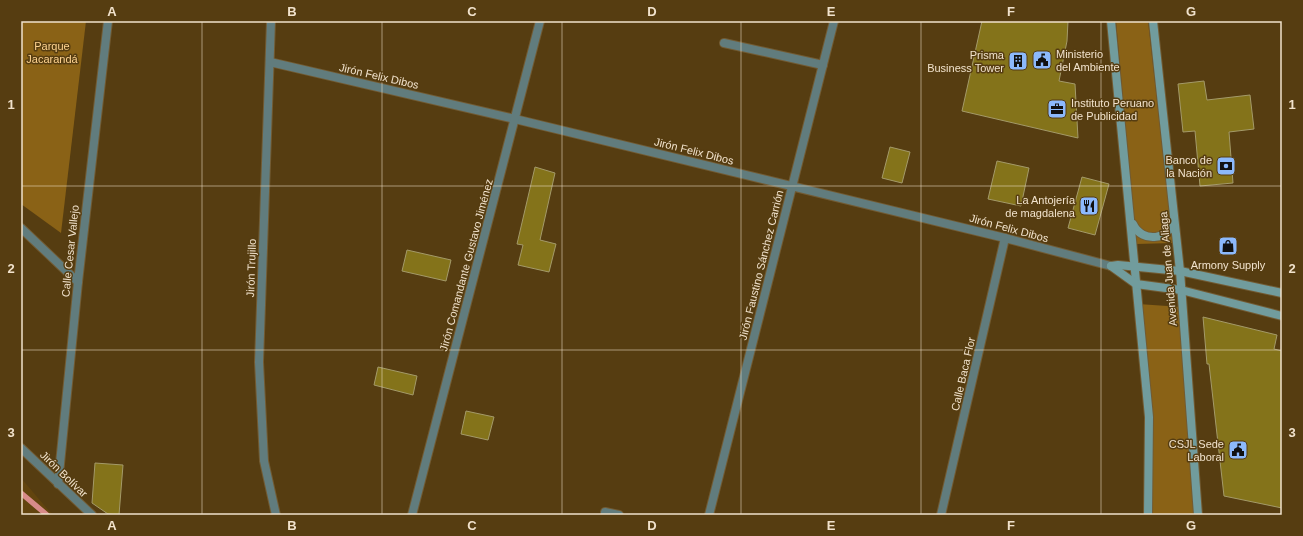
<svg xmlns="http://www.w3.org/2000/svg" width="1303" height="536" font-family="Helvetica,sans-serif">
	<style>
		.built { fill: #62440e }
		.green { fill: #8a6216 }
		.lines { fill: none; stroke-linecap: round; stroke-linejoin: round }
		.stream { stroke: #d88b89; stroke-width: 5.5 }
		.building { fill: #84731a; stroke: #a49a69 }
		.street-casing { stroke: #725b33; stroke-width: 10 }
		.secondary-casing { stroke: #725b33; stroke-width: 10 }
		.street { stroke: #617c7d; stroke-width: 8 }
		.secondary { stroke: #719c9d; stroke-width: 8 }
		.grid { fill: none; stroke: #f1e2cc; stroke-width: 1; stroke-opacity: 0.55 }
		.labels { text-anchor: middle; stroke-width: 3; stroke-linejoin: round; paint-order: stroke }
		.park-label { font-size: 11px; fill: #fed390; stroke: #563d11 }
		.poi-label { font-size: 11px; fill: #f1e2cc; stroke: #563d11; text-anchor: end }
		.street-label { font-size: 11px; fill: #f1e2cc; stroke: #563d11 }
		.neatline { fill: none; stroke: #f1e2cc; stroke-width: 1.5 }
		.grid-label { font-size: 13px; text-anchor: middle; font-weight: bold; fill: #f1e2cc }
	</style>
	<rect width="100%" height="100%" fill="#563d11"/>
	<!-- built -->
	<polygon class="built" points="21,478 49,511 54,515 21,515"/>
	<!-- green -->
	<g class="green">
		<polygon points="21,21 86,21 61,233 21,204"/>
		<polygon points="1116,21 1148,21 1173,243 1136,244"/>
		<polygon points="1138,304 1182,307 1198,515 1148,515 1150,455"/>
	</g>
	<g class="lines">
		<!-- stream -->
		<polyline class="stream" points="21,493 47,515"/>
	</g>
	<!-- building -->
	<g class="building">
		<polygon points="982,21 1068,21 1067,41 1059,81 1075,84 1078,138 962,111"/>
		<polygon points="1204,81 1207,100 1250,95 1254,129 1229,132 1233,183 1200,186 1195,131 1183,132 1178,84"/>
		<polygon points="890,147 910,152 902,183 882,178"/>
		<polygon points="997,161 1029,168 1021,206 988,199"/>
		<polygon points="535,167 555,173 540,240 556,244 549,272 518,265 523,245 517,244"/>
		<polygon points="1082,177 1109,184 1095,235 1068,228"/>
		<polygon points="407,250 451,260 446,281 402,271"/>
		<polygon points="1203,317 1277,335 1274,349 1282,351 1282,508 1224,496 1209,364 1207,364"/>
		<polygon points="378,367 417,376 413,395 374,385"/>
		<polygon points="466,411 494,417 488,440 461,434"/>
		<polygon points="95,463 123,465 119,515 108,514 92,503"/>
	</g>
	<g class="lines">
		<defs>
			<g id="street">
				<polyline points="271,21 259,362 264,461 276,515"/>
				<polyline points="724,43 823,65"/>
				<polyline points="270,62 515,119 1005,238 1111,266"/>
				<polyline points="21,228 78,282"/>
				<polyline points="21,448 92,515"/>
				<polyline points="58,484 78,282 108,21"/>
				<polyline points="605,512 619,515"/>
				<polyline points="412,515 540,21"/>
				<polyline points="709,515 834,21"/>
				<polyline points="941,515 1005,238"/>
			</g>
			<g id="secondary">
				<polyline points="1111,21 1149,417 1148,515"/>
				<polyline points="1153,21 1180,271 1198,515"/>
				<path d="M 1133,224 C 1142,244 1171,240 1174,219"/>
				<polyline points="1111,266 1136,284 1181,290 1282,316"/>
				<polyline points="1111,266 1118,265 1180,271 1282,293"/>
			</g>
		</defs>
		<!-- street casing -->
		<use href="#street" class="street-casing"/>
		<!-- secondary casing -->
		<use href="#secondary" class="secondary-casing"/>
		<!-- street -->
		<use href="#street" class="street"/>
		<!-- secondary -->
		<use href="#secondary" class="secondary"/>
	</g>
	<!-- grid -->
	<path class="grid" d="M 202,21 L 202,515M 382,21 L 382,515M 562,21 L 562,515M 741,21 L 741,515M 921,21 L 921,515M 1101,21 L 1101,515M 21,186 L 1282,186M 21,350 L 1282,350"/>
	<!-- icons -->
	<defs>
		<symbol id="civic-square" viewBox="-11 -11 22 22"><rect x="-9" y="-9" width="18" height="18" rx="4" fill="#8cb9fc" stroke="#563d11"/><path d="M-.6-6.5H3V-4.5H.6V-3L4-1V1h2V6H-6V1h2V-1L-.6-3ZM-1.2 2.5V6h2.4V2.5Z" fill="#111"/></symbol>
		<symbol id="building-square" viewBox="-11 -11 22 22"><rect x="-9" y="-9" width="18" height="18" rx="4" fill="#8cb9fc" stroke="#563d11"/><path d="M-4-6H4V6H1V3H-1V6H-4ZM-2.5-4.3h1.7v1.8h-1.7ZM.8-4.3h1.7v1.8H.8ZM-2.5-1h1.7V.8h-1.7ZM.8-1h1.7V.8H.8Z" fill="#111"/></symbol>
		<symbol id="office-square" viewBox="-11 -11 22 22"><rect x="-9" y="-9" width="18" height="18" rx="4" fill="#8cb9fc" stroke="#563d11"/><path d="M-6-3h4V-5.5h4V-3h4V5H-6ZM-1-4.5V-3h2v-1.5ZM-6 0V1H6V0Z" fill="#111"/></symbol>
		<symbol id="bank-square" viewBox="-11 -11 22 22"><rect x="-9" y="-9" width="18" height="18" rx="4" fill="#8cb9fc" stroke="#563d11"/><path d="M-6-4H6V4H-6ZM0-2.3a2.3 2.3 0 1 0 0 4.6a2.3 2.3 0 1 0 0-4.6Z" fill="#111"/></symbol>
		<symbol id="restaurant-square" viewBox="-11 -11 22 22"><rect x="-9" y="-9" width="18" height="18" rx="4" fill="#8cb9fc" stroke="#563d11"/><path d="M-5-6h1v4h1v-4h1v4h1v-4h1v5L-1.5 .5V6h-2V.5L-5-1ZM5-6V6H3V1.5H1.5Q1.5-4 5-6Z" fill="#111"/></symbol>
		<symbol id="shop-square" viewBox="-11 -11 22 22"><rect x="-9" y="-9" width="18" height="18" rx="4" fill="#8cb9fc" stroke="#563d11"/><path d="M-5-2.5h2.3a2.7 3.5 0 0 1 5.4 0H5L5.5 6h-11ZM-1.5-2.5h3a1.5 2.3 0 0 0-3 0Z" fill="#111"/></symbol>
	</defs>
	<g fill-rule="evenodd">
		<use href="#civic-square" x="1031" y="49" width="22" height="22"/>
		<use href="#building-square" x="1007" y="50" width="22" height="22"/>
		<use href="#office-square" x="1046" y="98" width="22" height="22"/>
		<use href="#bank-square" x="1215" y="155" width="22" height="22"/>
		<use href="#restaurant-square" x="1078" y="195" width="22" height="22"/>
		<use href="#shop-square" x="1217" y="235" width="22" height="22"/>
		<use href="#civic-square" x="1227" y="439" width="22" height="22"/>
	</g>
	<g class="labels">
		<!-- park labels -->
		<g class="park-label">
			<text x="52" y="50">Parque<tspan x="52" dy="13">Jacarandá</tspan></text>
		</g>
		<!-- poi labels -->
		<g class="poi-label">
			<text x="1056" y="58" text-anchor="start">Ministerio<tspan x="1056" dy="13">del Ambiente</tspan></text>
			<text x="1004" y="59">Prisma<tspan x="1004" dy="13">Business Tower</tspan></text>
			<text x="1071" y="107" text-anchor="start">Instituto Peruano<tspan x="1071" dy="13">de Publicidad</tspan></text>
			<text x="1212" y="164">Banco de<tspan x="1212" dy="13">la Nación</tspan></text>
			<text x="1075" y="204">La Antojería<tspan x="1075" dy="13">de magdalena</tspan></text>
			<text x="1228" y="269" text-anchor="middle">Armony Supply</text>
			<text x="1224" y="448">CSJL Sede<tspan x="1224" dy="13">Laboral</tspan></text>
		</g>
		<!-- street labels -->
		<g class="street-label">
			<text transform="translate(379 76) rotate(13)" y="4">Jirón Felix Dibos</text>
			<text transform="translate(694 151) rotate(14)" y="4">Jirón Felix Dibos</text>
			<text transform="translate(1009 228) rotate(15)" y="4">Jirón Felix Dibos</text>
			<text transform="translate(70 251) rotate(-84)" y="4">Calle Cesar Vallejo</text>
			<text transform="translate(466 265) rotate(-75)" y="4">Jirón Comandante Gustavo Jiménez</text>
			<text transform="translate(761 265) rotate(-76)" y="4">Jirón Faustino Sánchez Carrión</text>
			<text transform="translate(251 268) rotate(-88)" y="4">Jirón Trujillo</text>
			<text transform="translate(1168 269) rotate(-95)" y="4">Avenida Juan de Aliaga</text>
			<text transform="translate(963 374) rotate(-77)" y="4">Calle Baca Flor</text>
			<text transform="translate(64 474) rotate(44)" y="4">Jirón Bolívar</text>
		</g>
	</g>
	<!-- border -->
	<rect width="1303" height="536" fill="none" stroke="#563d11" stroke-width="44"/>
	<rect x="22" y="22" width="1259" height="492" class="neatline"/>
	<g class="grid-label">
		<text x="112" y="16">A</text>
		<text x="292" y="16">B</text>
		<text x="472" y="16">C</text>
		<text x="652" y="16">D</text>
		<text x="831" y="16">E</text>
		<text x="1011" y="16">F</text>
		<text x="1191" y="16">G</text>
		<text x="11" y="109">1</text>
		<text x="1292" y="109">1</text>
		<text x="11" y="273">2</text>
		<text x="1292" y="273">2</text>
		<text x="11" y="437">3</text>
		<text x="1292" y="437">3</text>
		<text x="112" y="530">A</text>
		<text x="292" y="530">B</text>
		<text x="472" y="530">C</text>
		<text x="652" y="530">D</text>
		<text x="831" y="530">E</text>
		<text x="1011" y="530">F</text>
		<text x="1191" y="530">G</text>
	</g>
</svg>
